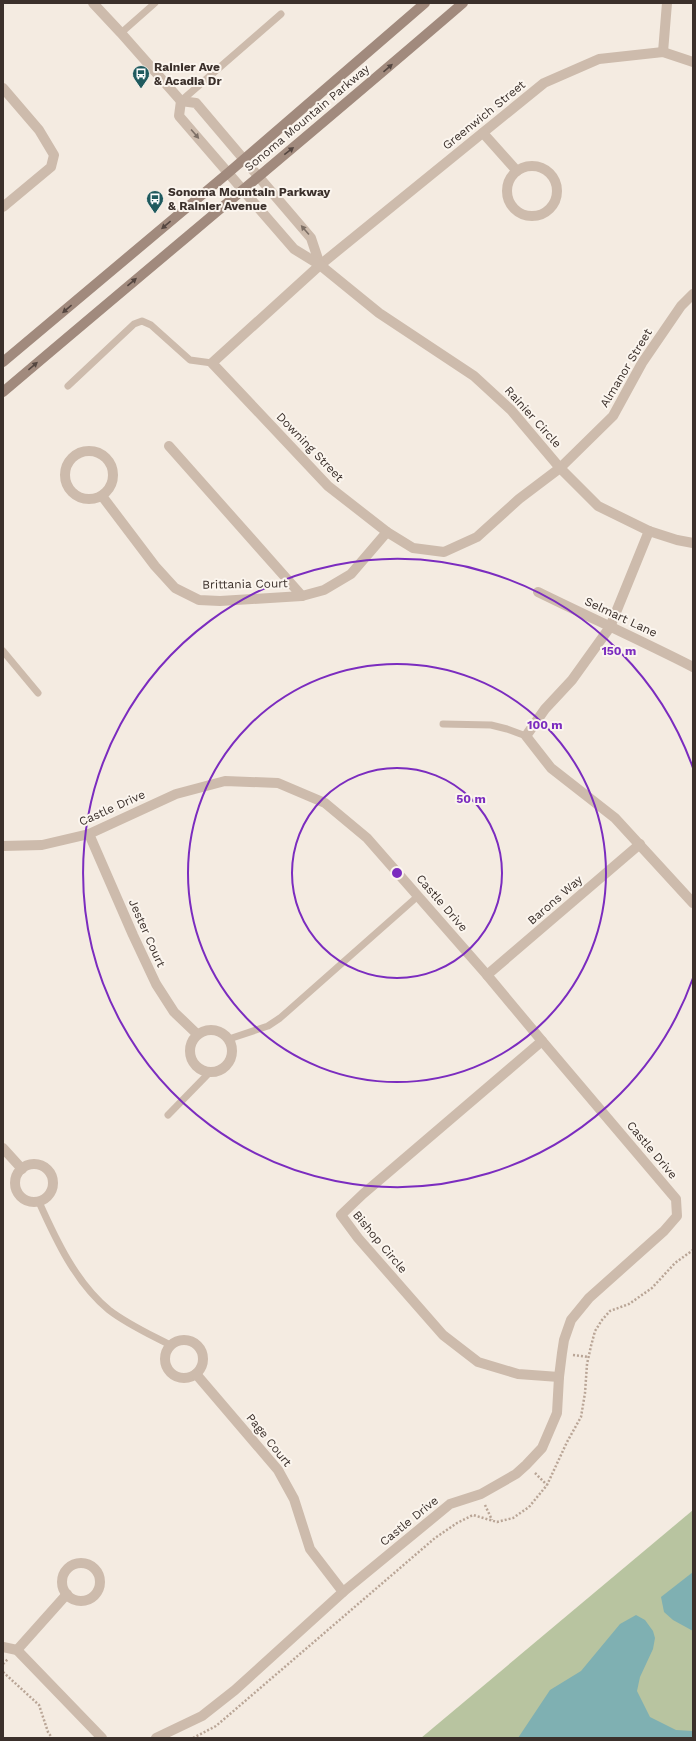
<svg xmlns="http://www.w3.org/2000/svg" width="696" height="1741" font-family="'Work Sans',sans-serif">
	<style>
		.green { fill: #b8c4a0 }
		.water { fill: #7fb0b2 }
		.lines { fill: none; stroke-linecap: round; stroke-linejoin: round }
		.path { stroke: #b9a596; stroke-width: 2.5; stroke-dasharray: 2 2; stroke-linecap: butt }
		.service { stroke: #cdbbac; stroke-width: 7 }
		.minor { stroke: #cdbbac; stroke-width: 10 }
		.tertiary { stroke: #cdbbac; stroke-width: 10 }
		.secondary { stroke: #a18a7d; stroke-width: 10 }
		.oneway { fill: #544640 }
		.oneway2 { fill: #7d6f65 }
		.ring { fill: none; stroke: #7b2cbf; stroke-width: 2 }
		.labels { text-anchor: middle; stroke-width: 4; stroke-linejoin: round; paint-order: stroke }
		.poi-label { font-size: 12px; font-weight: bold; fill: #3b302b; stroke: #fbf5ee; text-anchor: start }
		.street-label { font-size: 12px; fill: #3b302b; stroke: #fbf5ee }
		.centre { fill: #7b2cbf; stroke: #fbf5ee; stroke-width: 2 }
		.ring-label { font-size: 12px; text-anchor: middle; font-weight: bold; fill: #7b2cbf; stroke: #fbf5ee; stroke-width: 4; stroke-linejoin: round; paint-order: stroke }
	</style>
	<rect width="100%" height="100%" fill="#f4ebe1"/>
	<!-- green -->
	<polygon class="green" points="693,1510 693,1738 421,1738"/>
	<!-- water -->
	<g class="water">
		<polygon points="693,1572 693,1631 673,1620 664,1612 661,1597"/>
		<polygon points="636,1615 645,1620 653,1631 655,1638 653,1649 640,1677 637,1691 650,1717 676,1730 693,1731 693,1738 518,1738 550,1690 581,1671 620,1624"/>
	</g>
	<g class="lines">
		<!-- path -->
		<g class="path">
			<polyline points="573,1355 589,1357"/>
			<polyline points="535,1473 547,1485"/>
			<polyline points="485,1505 492,1520"/>
			<polyline points="3,1664 8,1659"/>
			<polyline points="3,1672 39,1705 48,1732 52,1738"/>
			<polyline points="193,1738 216,1726 435,1538 457,1523 473,1515 497,1522 513,1518 529,1507 547,1485 567,1442 581,1417 585,1393 587,1364 591,1346 595,1331 602,1320 610,1311 629,1304 652,1288 675,1263 693,1250"/>
		</g>
		<!-- service -->
		<g class="service">
			<polyline points="121,33 155,3"/>
			<polyline points="181,101 281,14"/>
			<polyline points="68,386 134,324 142,321 151,325 190,360 212,363"/>
			<polyline points="3,651 38,693"/>
			<polyline points="443,724 491,725 507,729 526,736"/>
			<polyline points="229,1039 268,1026 280,1018 418,896"/>
			<polyline points="168,1115 209,1073"/>
			<path d="M 39,1202 C 56,1240 76,1283 109,1310 C 127,1324 149,1334 170,1345"/>
		</g>
		<!-- minor -->
		<g class="minor">
			<polyline points="663,52 667,3"/>
			<polyline points="693,62 663,52 599,59 544,83 320,265 212,363 328,486 387,532 413,548 444,552 477,537 519,499 560,468 613,416 642,363 681,306 693,294"/>
			<polyline points="3,88 39,130 54,155 51,167 3,207"/>
			<polyline points="483,133 517,171"/>
			<circle cx="532" cy="191" r="25"/>
			<polyline points="258,176 311,238 320,265"/>
			<polyline points="242,189 294,249 320,265 379,313 474,376 511,410 560,468 598,506 649,531 677,540 693,543"/>
			<polyline points="169,446 302,596"/>
			<circle cx="89" cy="475" r="24"/>
			<polyline points="102,496 155,566 175,588 199,600 220,601 302,596 324,590 351,574 387,532"/>
			<polyline points="649,531 610,627 572,680 545,709 526,736 551,768 615,818 693,903"/>
			<path d="M 538,592 C 589,617 642,641 693,667"/>
			<polyline points="89,834 133,935 156,984 174,1012 197,1034"/>
			<polyline points="3,846 42,845 89,834 176,794 225,781 278,783 325,803 367,838 487,975 542,1041 676,1199 677,1216 664,1231 589,1298 571,1320 564,1340 562,1353 559,1377 557,1413 542,1448 526,1465 516,1474 481,1494 450,1504 343,1592 235,1690 202,1716 156,1738"/>
			<polyline points="487,975 640,844"/>
			<circle cx="211" cy="1051" r="21"/>
			<polyline points="542,1041 363,1194 341,1215 358,1238 443,1335 478,1362 518,1374 559,1377"/>
			<polyline points="3,1148 22,1169"/>
			<circle cx="34" cy="1183" r="19"/>
			<circle cx="184" cy="1359" r="19"/>
			<polyline points="196,1374 278,1470 294,1499 310,1549 343,1592"/>
			<circle cx="81" cy="1582" r="19"/>
			<polyline points="3,1647 17,1650 102,1738"/>
			<polyline points="17,1650 67,1594"/>
		</g>
		<!-- tertiary -->
		<g class="tertiary">
			<polyline points="93,3 121,33 181,101 196,103 258,176"/>
			<polyline points="181,101 179,116 242,189"/>
		</g>
		<!-- secondary -->
		<g class="secondary">
			<polyline points="3,362 228,173 425,3"/>
			<path d="M 3,392 C 156,262 311,134 463,3"/>
		</g>
	</g>
	<!-- one-way arrows -->
	<defs><path id="oneway-solid" d="M-6-.8H1V-3.2L6.5 0L1 3.2V.8H-6Z"/></defs>
	<g class="oneway">
		<use href="#oneway-solid" transform="translate(388 68) rotate(-41)"/>
		<use href="#oneway-solid" transform="translate(289 151) rotate(-38)"/>
		<use href="#oneway-solid" transform="translate(166 225) rotate(140)"/>
		<use href="#oneway-solid" transform="translate(132 282) rotate(-40)"/>
		<use href="#oneway-solid" transform="translate(67 309) rotate(140)"/>
		<use href="#oneway-solid" transform="translate(33 366) rotate(-40)"/>
	</g>
	<g class="oneway2">
		<use href="#oneway-solid" transform="translate(195 134) rotate(49)"/>
		<use href="#oneway-solid" transform="translate(305 230) rotate(-131)"/>
	</g>
	<!-- distance rings -->
	<g class="ring">
		<circle cx="397" cy="873" r="105"/>
		<circle cx="397" cy="873" r="209"/>
		<path d="M693 978A314 314 0 1 1 693 768"/>
	</g>
	<!-- icons -->
	<defs>
		<symbol id="bus-pin" viewBox="-11 -11 22 30"><path d="M0 17L-7.5 6A9.5 9.5 0 1 1 7.5 6Z" fill="#1f5a5e" stroke="#fbf5ee"/><path d="M-5-6H5V4H4V6H2V4H-2V6H-4V4H-5ZM-3.5-4V0h7V-4ZM-3.5 1.2v1.5H-2V1.2ZM2 1.2v1.5H3.5V1.2Z" fill="#fff"/></symbol>
	</defs>
	<g fill-rule="evenodd">
		<use href="#bus-pin" x="131" y="64" width="20" height="27"/>
		<use href="#bus-pin" x="145" y="189" width="20" height="27"/>
	</g>
	<g class="labels">
		<!-- poi labels -->
		<g class="poi-label">
			<text x="154" y="71">Rainier Ave<tspan x="154" dy="14">&amp; Acadia Dr</tspan></text>
			<text x="168" y="196">Sonoma Mountain Parkway<tspan x="168" dy="14">&amp; Rainier Avenue</tspan></text>
		</g>
		<!-- street labels -->
		<g class="street-label">
			<text transform="translate(484 115) rotate(-39)" y="4">Greenwich Street</text>
			<text transform="translate(307 118) rotate(-40)" y="4">Sonoma Mountain Parkway</text>
			<text transform="translate(626 368) rotate(-59)" y="4">Almanor Street</text>
			<text transform="translate(533 417) rotate(48)" y="4">Rainier Circle</text>
			<text transform="translate(310 447) rotate(46)" y="4">Downing Street</text>
			<text transform="translate(245 584) rotate(-1)" y="4">Brittania Court</text>
			<text transform="translate(621 617) rotate(25)" y="4">Selmart Lane</text>
			<text transform="translate(112 808) rotate(-24)" y="4">Castle Drive</text>
			<text transform="translate(555 900) rotate(-41)" y="4">Barons Way</text>
			<text transform="translate(442 903) rotate(49)" y="4">Castle Drive</text>
			<text transform="translate(147 933) rotate(66)" y="4">Jester Court</text>
			<text transform="translate(652 1150) rotate(50)" y="4">Castle Drive</text>
			<text transform="translate(380 1242) rotate(50)" y="4">Bishop Circle</text>
			<text transform="translate(269 1440) rotate(51)" y="4">Page Court</text>
			<text transform="translate(409 1521) rotate(-39)" y="4">Castle Drive</text>
		</g>
	</g>
	<circle cx="397" cy="873" r="6" class="centre"/>
	<g class="ring-label">
		<text x="619" y="655">150 m</text>
		<text x="545" y="729">100 m</text>
		<text x="471" y="803">50 m</text>
	</g>
	<!-- border -->
	<rect width="696" height="1741" fill="none" stroke="#3b302b" stroke-width="8"/>
</svg>
